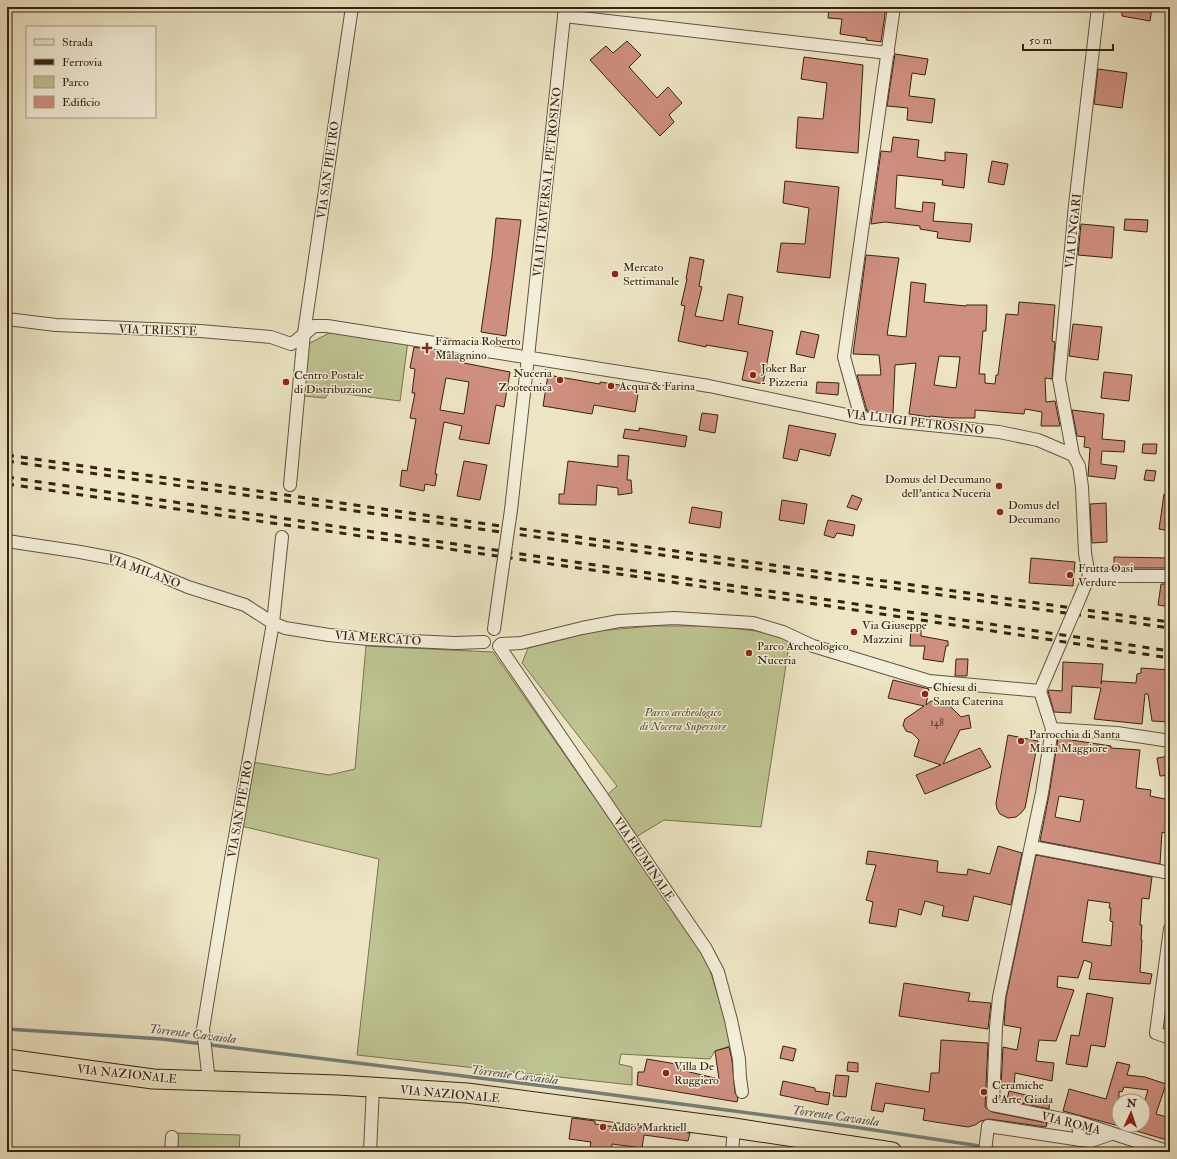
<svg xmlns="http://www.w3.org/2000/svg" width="1177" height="1159" font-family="'IM FELL Double Pica',serif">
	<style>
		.green { fill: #bdc391; stroke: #7a7350 }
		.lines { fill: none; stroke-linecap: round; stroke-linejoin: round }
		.stream { stroke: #747f79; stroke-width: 3.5 }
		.building { fill: #cf8f7f; stroke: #362310; fill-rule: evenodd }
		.street-casing { stroke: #64543d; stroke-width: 14 }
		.primary-casing { stroke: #362310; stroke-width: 21 }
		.street { stroke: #f3eed9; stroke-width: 12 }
		.primary { stroke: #ede5c4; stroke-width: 19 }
		.rail { stroke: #362310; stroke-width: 3; stroke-dasharray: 7 7; stroke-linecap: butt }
		.street-bridge-casing { stroke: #64543d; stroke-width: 14; stroke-linecap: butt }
		.street-bridge { stroke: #f3eed9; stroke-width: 12 }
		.poi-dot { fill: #8f2418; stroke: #f3eed9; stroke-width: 1.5 }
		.labels { text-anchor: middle; stroke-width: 3; stroke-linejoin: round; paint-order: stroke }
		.number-label { font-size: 10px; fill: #5c3e2c }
		.street-label { font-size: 12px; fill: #362310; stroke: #f3eed9 }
		.poi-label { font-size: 12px; fill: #362310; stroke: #f3eed9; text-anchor: start }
		.park-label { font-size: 12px; font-style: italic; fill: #5e5337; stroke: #f3eed9 }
		.water-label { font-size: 13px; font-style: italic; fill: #555145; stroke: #f3eed9 }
	</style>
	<rect width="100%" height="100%" fill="#ede5c4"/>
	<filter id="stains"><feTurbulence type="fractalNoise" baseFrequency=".005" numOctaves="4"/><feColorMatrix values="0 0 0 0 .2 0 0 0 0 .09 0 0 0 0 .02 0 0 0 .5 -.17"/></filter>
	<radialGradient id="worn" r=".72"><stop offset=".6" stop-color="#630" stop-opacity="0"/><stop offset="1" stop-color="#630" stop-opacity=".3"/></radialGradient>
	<!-- green -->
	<g class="green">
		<polygon points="331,332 408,341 400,401 330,392 325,398 304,396 305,348 310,343"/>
		<polygon points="653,626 715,626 756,631 790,639 761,827 664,820 636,837 607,795 617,786 522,663 528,648 596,631"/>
		<polygon points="366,646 493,652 706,957 733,1045 715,1051 710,1059 621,1054 619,1064 632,1067 632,1085 357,1055 379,859 237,825 252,762 329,775 355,769"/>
		<polygon points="1170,958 1170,1031 1161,1028"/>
		<polygon points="175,1133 240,1135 239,1152 174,1152"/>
	</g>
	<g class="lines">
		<!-- stream -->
		<polyline class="stream" points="7,1029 162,1039 568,1089 854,1127 1019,1152"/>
	</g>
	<!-- building -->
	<g class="building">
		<polygon points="829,7 886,7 881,42 866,40 867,38 840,34 842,19 828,18"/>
		<polygon points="1122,7 1152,7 1150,21 1122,16"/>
		<polygon points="627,41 641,55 629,67 657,98 668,87 682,103 669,115 674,122 660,136 590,60 606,46 613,53"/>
		<polygon points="895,54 928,59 925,75 912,73 909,96 935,99 932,123 907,120 908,108 887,106"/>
		<polygon points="804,57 863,65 858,153 796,148 798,117 823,119 827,83 801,79"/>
		<polygon points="1098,69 1127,73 1122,108 1094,104"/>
		<polygon points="893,137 919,140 917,157 945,161 945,152 967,154 964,188 942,185 943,180 897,175 895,208 922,212 923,202 935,203 933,221 972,224 970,242 937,238 938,232 920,229 920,226 885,222 871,224 881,151 891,152"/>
		<polygon points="992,161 1008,164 1004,185 988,182"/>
		<polygon points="785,181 839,187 830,278 777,272 781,243 805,244 809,208 783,203"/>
		<polygon points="496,218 521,220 506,336 481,332 492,257"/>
		<polygon points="1125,219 1148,220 1147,232 1124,230"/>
		<polygon points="1081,224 1114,227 1112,258 1078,255"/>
		<path d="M 866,255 L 899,258 L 887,335 L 906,337 L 911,282 L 926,284 L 924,302 L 966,306 L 966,305 L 987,305 L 986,331 L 983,331 L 979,374 L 985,374 L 985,383 L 995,384 L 996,375 L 998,375 L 1006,314 L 1018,315 L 1019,302 L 1055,305 L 1052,341 L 1055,342 L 1052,379 L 1045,378 L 1046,402 L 1055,401 L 1060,426 L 1041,426 L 1042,412 L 1025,409 L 1024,414 L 975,410 L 975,418 L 951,418 L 930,416 L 930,417 L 909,414 L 916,363 L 895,365 L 893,414 L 867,411 L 857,375 L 881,375 L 879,355 L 853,354 ZM 939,356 L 960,357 L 956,388 L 934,385 Z"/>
		<polygon points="690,257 704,260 699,286 702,287 695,316 723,321 728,294 743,297 738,324 773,331 763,384 742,380 748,352 706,345 706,347 678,341 685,306 681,305 687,279 686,279"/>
		<polygon points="1073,324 1102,327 1098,360 1069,356"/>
		<polygon points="801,331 819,335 814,358 796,354"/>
		<path d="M 414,347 L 466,355 L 464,363 L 510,372 L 504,407 L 496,405 L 489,444 L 459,439 L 462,426 L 444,422 L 435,474 L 437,474 L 435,486 L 425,484 L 424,491 L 400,486 L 402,470 L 407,471 L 416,419 L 410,418 L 415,393 L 412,393 L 415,369 L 410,368 ZM 446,378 L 469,382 L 464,414 L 440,410 Z"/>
		<polygon points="1104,372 1132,375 1129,401 1101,398"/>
		<polygon points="548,375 600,384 600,382 639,388 635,412 594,405 592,414 543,406"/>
		<polygon points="817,382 839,383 838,395 816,393"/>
		<polygon points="1072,410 1104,414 1102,439 1125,441 1124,452 1102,451 1101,464 1117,466 1115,479 1088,476 1090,448 1084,447 1085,437 1077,436"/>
		<polygon points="702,413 718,415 715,433 699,430"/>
		<polygon points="789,425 836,434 830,456 800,449 797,461 783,458"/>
		<polygon points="639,428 687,436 685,447 623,438 625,429 639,431"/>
		<polygon points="1143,444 1157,444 1156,454 1142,453"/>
		<polygon points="618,455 629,456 627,480 631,480 632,493 618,495 618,488 597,485 596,505 559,504 559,494 564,494 568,461 618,467"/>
		<polygon points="464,461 487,465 480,500 457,496"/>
		<polygon points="1146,470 1156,471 1154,481 1144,480"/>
		<polygon points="1164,494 1170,495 1170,531 1159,529"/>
		<polygon points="852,495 862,499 857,510 847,507"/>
		<polygon points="782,500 807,504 804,524 779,520"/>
		<polygon points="1106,503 1107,542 1092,543 1090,504"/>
		<polygon points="692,507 722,512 720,528 689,523"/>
		<polygon points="828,520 855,525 853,536 837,533 834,538 824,535"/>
		<polygon points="1114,557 1170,558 1170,568 1114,568"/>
		<polygon points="1031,558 1075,562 1073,586 1029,583"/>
		<polygon points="1161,584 1170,584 1170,607 1158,605"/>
		<polygon points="911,626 921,627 921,636 948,641 948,646 946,646 943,662 923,659 925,646 910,646"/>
		<polygon points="956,659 968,659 967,676 955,676"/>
		<polygon points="1063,662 1103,664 1101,684 1102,681 1136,683 1137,674 1141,673 1141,668 1170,670 1170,722 1152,721 1148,694 1145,694 1142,724 1094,719 1101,688 1072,686 1071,713 1054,712 1048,691 1049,690 1062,691"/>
		<polygon points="893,680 929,689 926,705 931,701 949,705 961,717 969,715 971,728 960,730 943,764 980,748 991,767 925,794 916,775 941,765 914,756 919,740 912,733 906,731 903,725 905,719 924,706 888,698"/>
		<polygon points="1008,735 1038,741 1025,808 1021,813 1016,817 1008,818 1000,814 997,809 996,803"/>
		<path d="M 1058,738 L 1111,746 L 1111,748 L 1140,750 L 1136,788 L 1151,790 L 1150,796 L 1170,800 L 1170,835 L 1162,832 L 1160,864 L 1040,841 L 1049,795 ZM 1059,796 L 1084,800 L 1080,822 L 1055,817 Z"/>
		<polygon points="1170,756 1170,775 1160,776 1157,758"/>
		<polygon points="998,846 1022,853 1011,905 974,896 968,921 942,916 944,906 925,901 921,915 899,909 896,927 869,923 873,902 866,900 876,865 866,864 868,851 938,861 937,872 967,875 968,869 990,874"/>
		<path d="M 1036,855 L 1152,877 L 1149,899 L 1142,898 L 1140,925 L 1142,925 L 1141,940 L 1142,940 L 1140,972 L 1152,974 L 1150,984 L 1089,979 L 1092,963 L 1084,960 L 1078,978 L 1058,976 L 1057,987 L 1074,990 L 1056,1041 L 1039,1040 L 1036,1061 L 1054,1063 L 1052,1081 L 1015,1073 L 1014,1088 L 1001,1086 L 1003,1047 L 1017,1050 L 1021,1028 L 1004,1025 L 1006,998 ZM 1088,900 L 1110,903 L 1109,908 L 1111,908 L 1110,921 L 1113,922 L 1111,946 L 1082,942 Z"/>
		<polygon points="904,983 970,993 968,1001 991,1003 988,1029 899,1016"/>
		<polygon points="1087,993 1113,998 1105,1047 1091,1045 1087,1067 1066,1064 1071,1035 1079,1036"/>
		<polygon points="941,1040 988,1043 985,1107 992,1112 1047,1123 1046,1127 989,1119 981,1121 975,1125 968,1127 935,1122 923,1120 925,1109 885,1103 883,1112 871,1110 876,1083 929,1092 931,1073 939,1073"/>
		<polygon points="783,1046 796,1049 793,1061 780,1058"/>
		<polygon points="729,1047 732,1060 735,1093 738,1098 737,1102 637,1085 638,1072 644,1072 647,1059 676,1064 677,1069 719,1079 715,1051"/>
		<polygon points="848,1062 858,1063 858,1072 847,1071"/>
		<polygon points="1117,1062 1130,1065 1127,1075 1145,1077 1166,1084 1156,1114 1170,1118 1170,1141 1123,1127 1123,1125 1143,1125 1143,1106 1148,1090 1124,1087 1122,1092 1119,1091 1119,1126 1063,1111 1069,1089 1106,1099"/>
		<polygon points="836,1075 849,1076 846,1097 833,1096"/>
		<polygon points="783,1081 815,1088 815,1091 830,1093 828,1105 780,1095"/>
		<polygon points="1009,1091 1026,1095 1026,1096 1050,1099 1049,1109 1007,1100"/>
		<polygon points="572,1118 595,1121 595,1124 623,1128 623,1125 690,1133 688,1141 644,1135 642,1148 612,1144 611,1152 589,1152 591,1142 569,1139"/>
	</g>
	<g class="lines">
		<defs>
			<g id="street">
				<polyline points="564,16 888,53"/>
				<polyline points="7,319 56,325 200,331 271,337 291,344 297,340 314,326 327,326 709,386 861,418 999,432 1038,440 1073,455 1079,466 1082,487 1085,553 1089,576"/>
				<polyline points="861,418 844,357 894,7"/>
				<polyline points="1073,455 1059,379 1075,205 1098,7"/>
				<polyline points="290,485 304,333 352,7"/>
				<polyline points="511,510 528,357 565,7"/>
				<polyline points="7,541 80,552 117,559 136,565 188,587 245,605 273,623 285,628 329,635 368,639 455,643 484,642"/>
				<polyline points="1089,576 1170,576"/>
				<polyline points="1079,600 1089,576"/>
				<polyline points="1069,623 1040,691 1052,729 1042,793 999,997 996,1027 993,1105 1077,1122 1170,1152"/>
				<polyline points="494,629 503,565"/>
				<polyline points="501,644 521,643 582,628 619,621 675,618 753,623 783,632 813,646 929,681 1040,691"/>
				<polyline points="499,646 706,949 718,972 731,1020 739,1059 740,1078 742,1092"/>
				<polyline points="1052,729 1117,733 1170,741"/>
				<polyline points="1032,847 1170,873"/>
				<polyline points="1170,929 1156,1033 1170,1038"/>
				<polyline points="209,1082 203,1029 230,865 273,623 282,537"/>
				<polyline points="1081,1140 1091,1141 1111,1134"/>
				<polyline points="171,1152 172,1137"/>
				<polyline points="370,1152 373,1087"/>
				<polyline points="732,1152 734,1128"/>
				<polyline points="985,1152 988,1126 1081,1140 1077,1122"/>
			</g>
			<polyline id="primary" points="7,1059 153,1079 338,1085 467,1093 734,1128 892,1152"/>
		</defs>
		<!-- street casing -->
		<use href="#street" class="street-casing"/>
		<!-- primary casing -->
		<use href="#primary" class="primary-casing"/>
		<!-- street -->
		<use href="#street" class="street"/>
		<!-- primary -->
		<use href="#primary" class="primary"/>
		<!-- rail -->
		<g class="rail">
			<polyline points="7,455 1170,622"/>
			<polyline points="7,461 1170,628"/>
			<polyline points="7,477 1170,651"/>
			<polyline points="7,484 599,571 1170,658"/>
		</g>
		<defs>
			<g id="street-bridge">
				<polyline points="503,565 511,510"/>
				<polyline points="1069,623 1079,600"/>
			</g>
		</defs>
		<!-- street-bridge casing -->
		<use href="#street-bridge" class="street-bridge-casing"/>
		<!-- street-bridge -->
		<use href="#street-bridge" class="street-bridge"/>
	</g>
	<!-- markers -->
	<g class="poi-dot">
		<circle cx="615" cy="274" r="4"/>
		<path d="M425 342h4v4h4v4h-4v4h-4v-4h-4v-4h4z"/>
		<circle cx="753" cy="375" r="4"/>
		<circle cx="560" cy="380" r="4"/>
		<circle cx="286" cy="382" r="4"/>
		<circle cx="611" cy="386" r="4"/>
		<circle cx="999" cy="486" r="4"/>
		<circle cx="1000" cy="512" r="4"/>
		<circle cx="1070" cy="575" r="4"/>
		<circle cx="854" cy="632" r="4"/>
		<circle cx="749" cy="653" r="4"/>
		<circle cx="925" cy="694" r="4"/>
		<circle cx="1021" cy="741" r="4"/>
		<circle cx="666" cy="1073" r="4"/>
		<circle cx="984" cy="1092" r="4"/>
		<circle cx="603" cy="1127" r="4"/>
	</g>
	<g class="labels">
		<!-- number labels -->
		<g class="number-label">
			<text x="937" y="726">148</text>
		</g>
		<!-- street labels -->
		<g class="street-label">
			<text transform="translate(328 170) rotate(-82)" y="4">VIA SAN PIETRO</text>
			<text transform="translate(547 182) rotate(-84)" y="4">VIA II TRAVERSA L. PETROSINO</text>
			<text transform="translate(1073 231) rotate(-84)" y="4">VIA UNGARI</text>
			<text transform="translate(158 330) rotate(2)" y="4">VIA TRIESTE</text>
			<text transform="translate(915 422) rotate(7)" y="4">VIA LUIGI PETROSINO</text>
			<text transform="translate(144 571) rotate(20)" y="4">VIA MILANO</text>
			<text transform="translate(378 638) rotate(4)" y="4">VIA MERCATO</text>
			<text transform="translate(240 809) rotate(-80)" y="4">VIA SAN PIETRO</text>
			<text transform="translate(644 859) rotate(56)" y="4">VIA FIUMINALE</text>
			<text transform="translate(127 1074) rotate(6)" y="4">VIA NAZIONALE</text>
			<text transform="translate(450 1094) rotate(5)" y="4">VIA NAZIONALE</text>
			<text transform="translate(1071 1123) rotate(14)" y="4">VIA ROMA</text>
		</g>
		<!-- poi labels -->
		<g class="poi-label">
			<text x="623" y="271">Mercato<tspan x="623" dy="14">Settimanale</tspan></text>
			<text x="435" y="345">Farmacia Roberto<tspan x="435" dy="14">Malagnino</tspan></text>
			<text x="761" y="372">Joker Bar<tspan x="761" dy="14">- Pizzeria</tspan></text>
			<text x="552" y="377" text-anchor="end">Nuceria<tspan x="552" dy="14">Zootecnica</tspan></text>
			<text x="294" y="379">Centro Postale<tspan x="294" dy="14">di Distribuzione</tspan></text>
			<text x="619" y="390">Acqua &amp; Farina</text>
			<text x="991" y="483" text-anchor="end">Domus del Decumano<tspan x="991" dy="14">dell'antica Nuceria</tspan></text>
			<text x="1008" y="509">Domus del<tspan x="1008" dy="14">Decumano</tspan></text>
			<text x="1078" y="572">Frutta Oasi<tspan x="1078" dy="14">Verdure</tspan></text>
			<text x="862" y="629">Via Giuseppe<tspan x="862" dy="14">Mazzini</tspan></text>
			<text x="757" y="650">Parco Archeologico<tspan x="757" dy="14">Nuceria</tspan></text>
			<text x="933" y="691">Chiesa di<tspan x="933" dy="14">Santa Caterina</tspan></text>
			<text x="1029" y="738">Parrocchia di Santa<tspan x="1029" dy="14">Maria Maggiore</tspan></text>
			<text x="674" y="1070">Villa De<tspan x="674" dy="14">Ruggiero</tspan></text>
			<text x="992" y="1089">Ceramiche<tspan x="992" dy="14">d'Arte Giada</tspan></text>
			<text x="611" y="1131">Addo' Marktiell</text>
		</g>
		<!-- park labels -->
		<g class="park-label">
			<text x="683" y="716">Parco archeologico<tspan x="683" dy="14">di Nocera Superiore</tspan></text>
		</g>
		<!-- water labels -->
		<g class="water-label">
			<text transform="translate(193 1033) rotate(7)" y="5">Torrente Cavaiola</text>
			<text transform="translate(515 1074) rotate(7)" y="5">Torrente Cavaiola</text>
			<text transform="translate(836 1115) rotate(8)" y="5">Torrente Cavaiola</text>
		</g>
	</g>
	<!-- margin -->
	<rect width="1177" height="1159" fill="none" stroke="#ede5c4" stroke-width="24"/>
	<rect x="8" y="8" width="1161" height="1143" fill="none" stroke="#362310" stroke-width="2"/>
	<rect x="12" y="12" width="1153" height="1135" fill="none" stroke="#362310"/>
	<!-- legend -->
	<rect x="26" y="26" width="130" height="92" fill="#f3eed9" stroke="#a79d89"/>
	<rect x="34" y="39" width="20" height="6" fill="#ede5c4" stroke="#a79d89"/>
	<text x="62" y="46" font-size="12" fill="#362310">Strada</text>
	<rect x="34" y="59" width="20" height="6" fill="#362310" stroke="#a79d89"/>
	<text x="62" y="66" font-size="12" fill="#362310">Ferrovia</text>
	<rect x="34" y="76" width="20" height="12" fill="#bdc391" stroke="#a79d89"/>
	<text x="62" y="86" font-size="12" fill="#362310">Parco</text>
	<rect x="34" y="96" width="20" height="12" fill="#cf8f7f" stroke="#a79d89"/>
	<text x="62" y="106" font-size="12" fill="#362310">Edificio</text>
	<!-- north arrow -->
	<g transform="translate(1131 1113) rotate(3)"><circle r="19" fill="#f3eed9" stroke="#a79d89"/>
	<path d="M0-3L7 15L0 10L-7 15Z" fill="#8f2418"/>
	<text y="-6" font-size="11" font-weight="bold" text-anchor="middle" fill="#362310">N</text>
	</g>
	<!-- scale -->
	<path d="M1023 44v6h90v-6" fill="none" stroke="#362310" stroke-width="2"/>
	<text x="1029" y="44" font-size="12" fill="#362310" stroke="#f3eed9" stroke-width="3" paint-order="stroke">50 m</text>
	<rect width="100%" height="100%" filter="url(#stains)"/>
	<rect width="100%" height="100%" fill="url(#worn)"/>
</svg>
